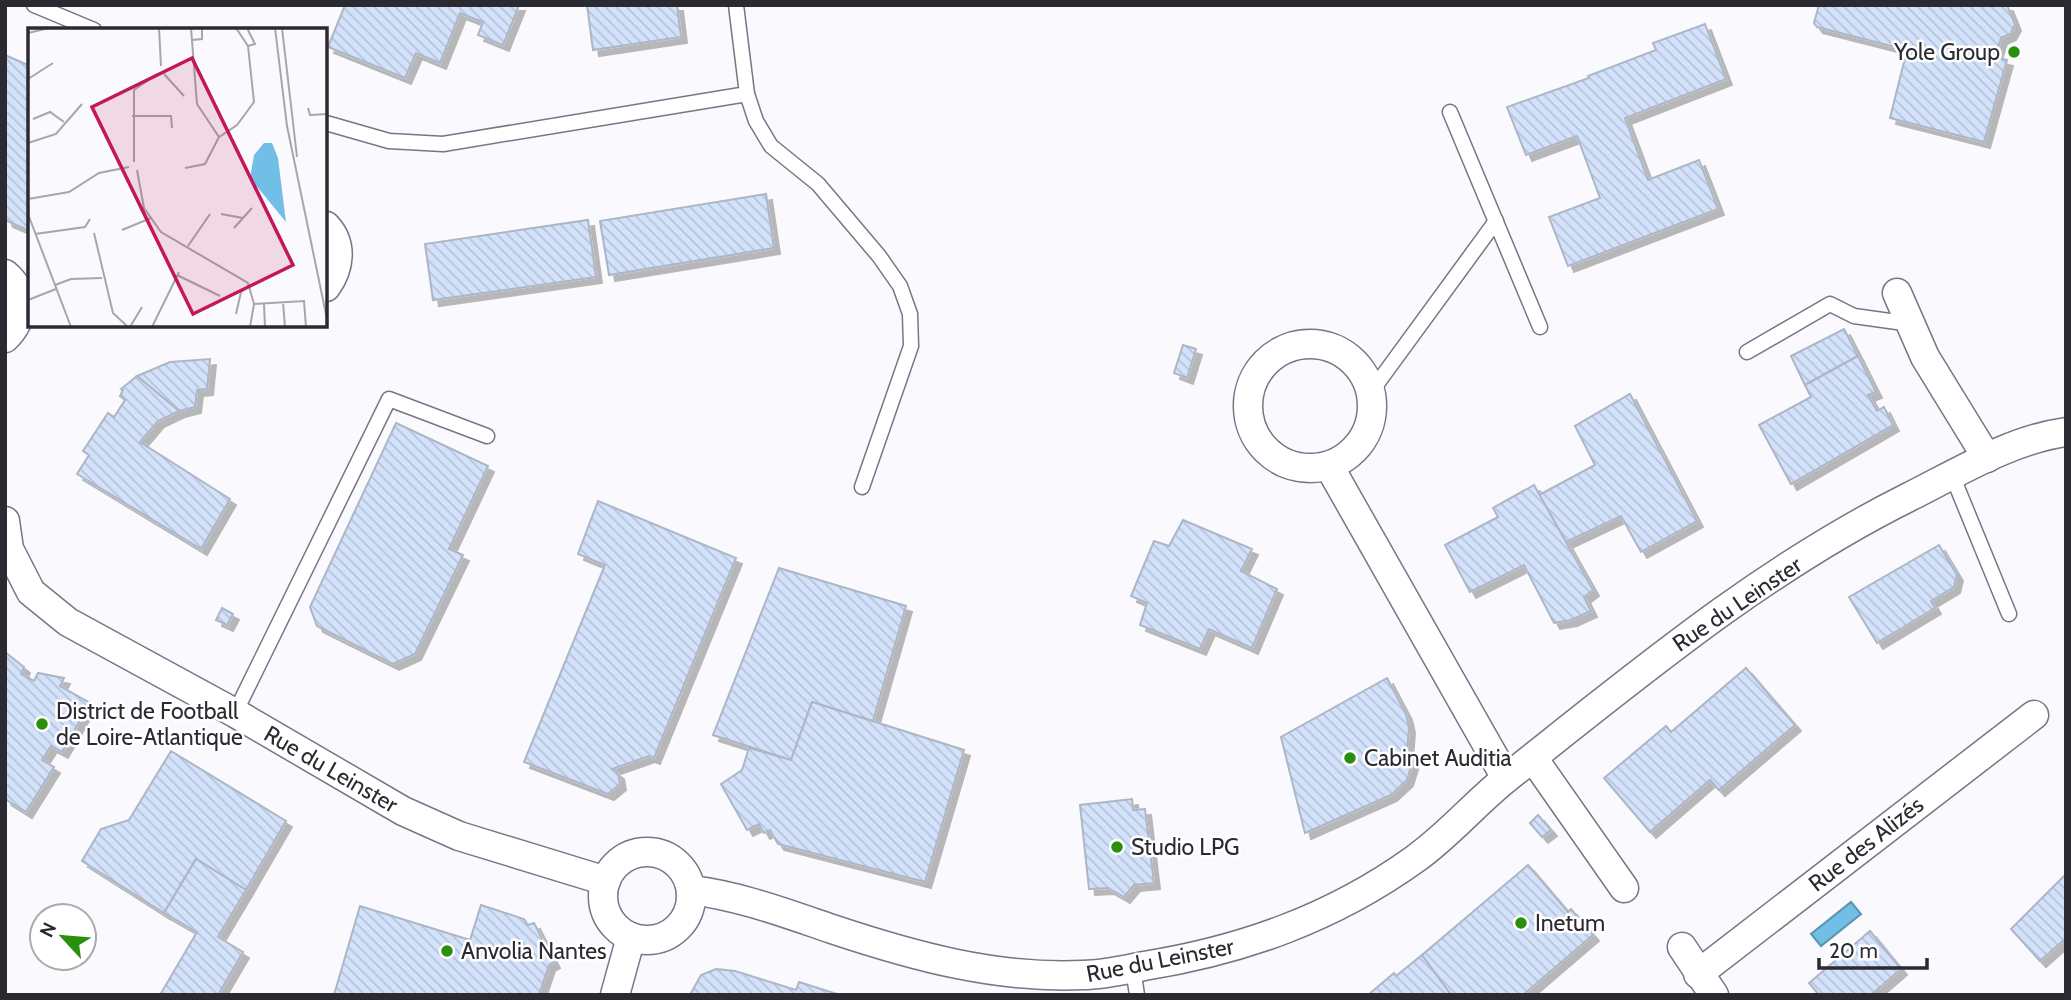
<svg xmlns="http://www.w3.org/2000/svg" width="2071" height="1000" font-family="Cabin,sans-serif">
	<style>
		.water { fill: #71bfe7; stroke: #5c92b0; stroke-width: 2 }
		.building { fill: url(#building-back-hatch); stroke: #adb6c5; stroke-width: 2; filter: url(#shadow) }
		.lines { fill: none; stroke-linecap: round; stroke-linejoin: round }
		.lane-casing { stroke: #787585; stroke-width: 17 }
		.street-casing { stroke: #787585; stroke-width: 31 }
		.lane { stroke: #fff; stroke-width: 14 }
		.street { stroke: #fff; stroke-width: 28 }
		.poi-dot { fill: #298f0c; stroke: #fff; stroke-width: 2.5 }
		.labels { text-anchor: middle; stroke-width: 5; stroke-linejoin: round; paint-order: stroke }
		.poi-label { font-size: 23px; fill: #2c2a31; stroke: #fff; text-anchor: start }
		.street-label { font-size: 23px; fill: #2c2a31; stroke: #fff }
		.inset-road { fill: none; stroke: #a8a6ab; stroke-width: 2 }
		.view { fill: #c2185b; fill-opacity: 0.15; stroke: #c2185b; stroke-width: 3.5 }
		.inset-edge { fill: none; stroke: #2c2a31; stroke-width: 3.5 }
	</style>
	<defs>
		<pattern id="building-back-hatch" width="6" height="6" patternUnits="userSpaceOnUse" patternTransform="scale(1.75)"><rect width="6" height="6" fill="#d3e2fb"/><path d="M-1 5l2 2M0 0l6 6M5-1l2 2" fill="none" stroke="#b5c2d8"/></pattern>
		<filter id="shadow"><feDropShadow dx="6" dy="6" stdDeviation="0" flood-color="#0004"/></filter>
	</defs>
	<rect width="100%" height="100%" fill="#faf9fd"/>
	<!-- water -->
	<polygon class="water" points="1851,902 1861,914 1821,946 1811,934"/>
	<!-- building -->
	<g class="building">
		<polygon points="345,5 519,5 503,45 478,35 483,22 460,13 440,63 416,53 405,78 328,47"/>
		<polygon points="587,5 677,5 681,37 593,50"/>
		<polygon points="1819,5 2007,5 2015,25 2010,34 2001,38 1995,57 2007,60 1984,142 1890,118 1907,50 1817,27 1814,23"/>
		<polygon points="1705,24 1726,79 1625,118 1648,180 1699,160 1718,209 1568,266 1549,217 1600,198 1577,136 1526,155 1507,107 1589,78 1588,76 1656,50 1653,43"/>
		<polygon points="5,55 30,66 30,231 7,221 5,216"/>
		<polygon points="766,194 774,248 609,275 600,221"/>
		<polygon points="588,220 596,277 433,300 425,244"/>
		<polygon points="1844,329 1858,356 1805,385 1791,356"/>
		<polygon points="1183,345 1196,349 1187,378 1174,373"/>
		<polygon points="1858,356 1876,392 1868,395 1877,411 1884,407 1893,425 1791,484 1759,425 1811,397 1805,385"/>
		<polygon points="210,359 207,389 197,390 195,407 179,411 137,376 170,362"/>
		<polygon points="137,376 179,411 158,421 140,442 230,499 201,549 77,474 89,455 83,451 108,413 114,417 125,400 120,396 123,390 121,389"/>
		<polygon points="1630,394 1697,521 1641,552 1621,516 1566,542 1539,495 1595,465 1575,426"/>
		<polygon points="396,423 488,466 449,549 463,555 415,654 393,664 317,626 310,607"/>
		<polygon points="1534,485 1593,590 1584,597 1591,611 1571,620 1554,623 1524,565 1470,592 1445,545 1498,517 1493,508"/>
		<polygon points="598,501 736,558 654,758 649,756 612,769 618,773 620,784 608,794 524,762 605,565 578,554"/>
		<polygon points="1183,520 1252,549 1241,571 1277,589 1252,648 1209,629 1200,649 1140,625 1147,603 1131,596 1154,541 1169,546"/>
		<polygon points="1939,545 1957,575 1954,587 1931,601 1935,608 1877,643 1849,597"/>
		<polygon points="779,568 906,606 873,721 812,702 791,760 713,735"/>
		<polygon points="222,608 233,614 227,625 216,620"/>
		<polygon points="5,652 24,667 21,674 34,681 38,673 64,678 60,686 90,703 62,752 51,746 42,760 54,767 26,812 5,799"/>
		<polygon points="1746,668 1795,725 1719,790 1710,780 1650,832 1604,778 1666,726 1671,732"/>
		<polygon points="1387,678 1406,714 1409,727 1407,752 1415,754 1407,780 1391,795 1305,833 1281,737"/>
		<polygon points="812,702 964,750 925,882 778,844 770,830 764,833 759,824 747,830 721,784 742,770 749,748 791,760"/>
		<polygon points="171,751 286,821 246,890 196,859 164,913 82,861 101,829 129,820"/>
		<polygon points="1132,799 1133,810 1145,809 1154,883 1134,885 1124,897 1108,888 1089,889 1080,805"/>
		<polygon points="1538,815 1551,830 1542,837 1530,823"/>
		<polygon points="196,859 246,890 218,937 243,952 218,995 160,995 197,932 164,913"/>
		<polygon points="1528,865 1568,912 1571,909 1593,935 1523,995 1451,995 1422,955"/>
		<polygon points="2066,874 2066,938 2040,961 2011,929"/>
		<polygon points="481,905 524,919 528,925 534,923 554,962 549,965 539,995 334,995 360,906 470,940"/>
		<polygon points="1870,931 1901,969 1871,995 1819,995 1809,983"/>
		<polygon points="1422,955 1451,995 1368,995 1394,973 1396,976"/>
		<polygon points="716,969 735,971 796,990 799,982 840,995 690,995 701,975"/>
	</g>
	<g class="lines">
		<defs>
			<g id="lane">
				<polyline points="34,5 94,30"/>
				<polyline points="747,94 756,121 771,146 818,184 879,256 900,286 910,314 911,346 862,487"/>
				<polyline points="1450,112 1540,327"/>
				<polyline points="326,123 389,141 443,144 747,94 736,5"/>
				<polyline points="1747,352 1830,304 1854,316 1911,324"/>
				<polyline points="1371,392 1496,221"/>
				<polyline points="1952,475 2009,614"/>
				<polyline points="235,713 389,399 487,436"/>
				<polyline points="1133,968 1137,995"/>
			</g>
			<g id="street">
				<path d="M 326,226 C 343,244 340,268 326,287"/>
				<path d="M 5,274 C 27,292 24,320 5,338"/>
				<polyline points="1897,293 1925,357 1987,458"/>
				<circle cx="1310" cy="406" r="62"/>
				<polyline points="1329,466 1506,778"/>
				<polyline points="5,521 9,549 31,592 68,622 235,713 403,811 459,836 606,881"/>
				<polyline points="1533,758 1624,888"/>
				<circle cx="647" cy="896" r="44"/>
				<path d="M 691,890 C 740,896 785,913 832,929 C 913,956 996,979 1083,975 C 1103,975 1124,970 1144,966 C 1243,950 1333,918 1415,859 C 1449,835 1476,802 1508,777 C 1636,676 1762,570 1909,497 C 1959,472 2010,440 2066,432"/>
				<polyline points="1682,947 1714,995"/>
				<polyline points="1698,974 2034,715"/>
				<polyline points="615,995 631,937"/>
			</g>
		</defs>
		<!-- lane casing -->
		<use href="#lane" class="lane-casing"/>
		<!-- street casing -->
		<use href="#street" class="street-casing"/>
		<!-- lane -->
		<use href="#lane" class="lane"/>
		<!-- street -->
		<use href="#street" class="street"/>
	</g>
	<!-- markers -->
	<g class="poi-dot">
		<circle cx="2014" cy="52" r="7"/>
		<circle cx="42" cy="724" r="7"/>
		<circle cx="1350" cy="758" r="7"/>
		<circle cx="1117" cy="847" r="7"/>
		<circle cx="1521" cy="923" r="7"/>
		<circle cx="447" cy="951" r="7"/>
	</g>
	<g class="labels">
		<!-- poi labels -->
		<g class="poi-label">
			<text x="2000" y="60" text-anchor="end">Yole Group</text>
			<text x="56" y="719">District de Football<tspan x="56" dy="26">de Loire-Atlantique</tspan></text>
			<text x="1364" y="766">Cabinet Auditia</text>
			<text x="1131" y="855">Studio LPG</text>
			<text x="1535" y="931">Inetum</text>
			<text x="461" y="959">Anvolia Nantes</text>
		</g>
		<!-- street labels -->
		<g class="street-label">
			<text transform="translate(1737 604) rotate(-34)" y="8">Rue du Leinster</text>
			<text transform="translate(331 769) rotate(30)" y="8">Rue du Leinster</text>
			<text transform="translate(1866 844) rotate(-38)" y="8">Rue des Alizés</text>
			<text transform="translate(1160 960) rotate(-11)" y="8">Rue du Leinster</text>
		</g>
	</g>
	<!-- overview -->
	<g transform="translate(28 28)">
		<rect width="299" height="299" fill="#faf9fd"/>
		<path d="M 236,115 L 244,115 L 250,130 L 258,194 L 222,150 L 226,127 Z" fill="#71bfe7"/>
		<path class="inset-road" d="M 131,0 L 133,38M 163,0 L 169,76 L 191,109 L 209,97 L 226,74 L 220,18 L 227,16 L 219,0M 208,0 L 220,18M 247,0 L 259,98 L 300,296M 254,0 L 269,129M 0,5 L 21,0M 164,12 L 174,11 L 174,0M 136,46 L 156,68M 0,51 L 25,35M 280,80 L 282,87 L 300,86M 104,88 L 143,88 L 144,100M 5,91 L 22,84 L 36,94M 0,115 L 28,106 L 54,76M 106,134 L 106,62 L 129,46M 157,140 L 177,136 L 191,109M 109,142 L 116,180 L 133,204 L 220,255 L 226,276 L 222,299M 0,171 L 41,164 L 71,145 L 101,139M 0,186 L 43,299M 193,186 L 215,190M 206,200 L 224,180M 94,202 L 123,190M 66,205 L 85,285 L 100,299M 7,206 L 57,199 L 62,191M 160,218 L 182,186M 149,247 L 192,268M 27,257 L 43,251 L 74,250M 0,272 L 28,261M 255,274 L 257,299M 226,276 L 276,273 L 278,299M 236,276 L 237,299M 208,286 L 213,264 L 221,257M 102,299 L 114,279M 124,299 L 151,244"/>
		<path class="view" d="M 164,30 L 265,237 L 165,286 L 64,79 Z"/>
		<rect width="299" height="299" class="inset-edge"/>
	</g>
	<!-- border -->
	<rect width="2071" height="1000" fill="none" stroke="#2c2a31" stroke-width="14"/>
	<!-- north arrow -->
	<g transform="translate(63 937) rotate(296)"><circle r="33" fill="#ffffff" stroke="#abaaad" stroke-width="2"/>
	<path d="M0-5L12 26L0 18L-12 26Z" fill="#298f0c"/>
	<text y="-10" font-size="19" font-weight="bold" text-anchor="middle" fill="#2c2a31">N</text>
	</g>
	<!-- scale -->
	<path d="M1819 958v10h108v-10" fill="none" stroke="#2c2a31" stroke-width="3.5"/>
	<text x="1829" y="958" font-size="21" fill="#2c2a31" stroke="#ffffff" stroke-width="5" paint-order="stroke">20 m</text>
</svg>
